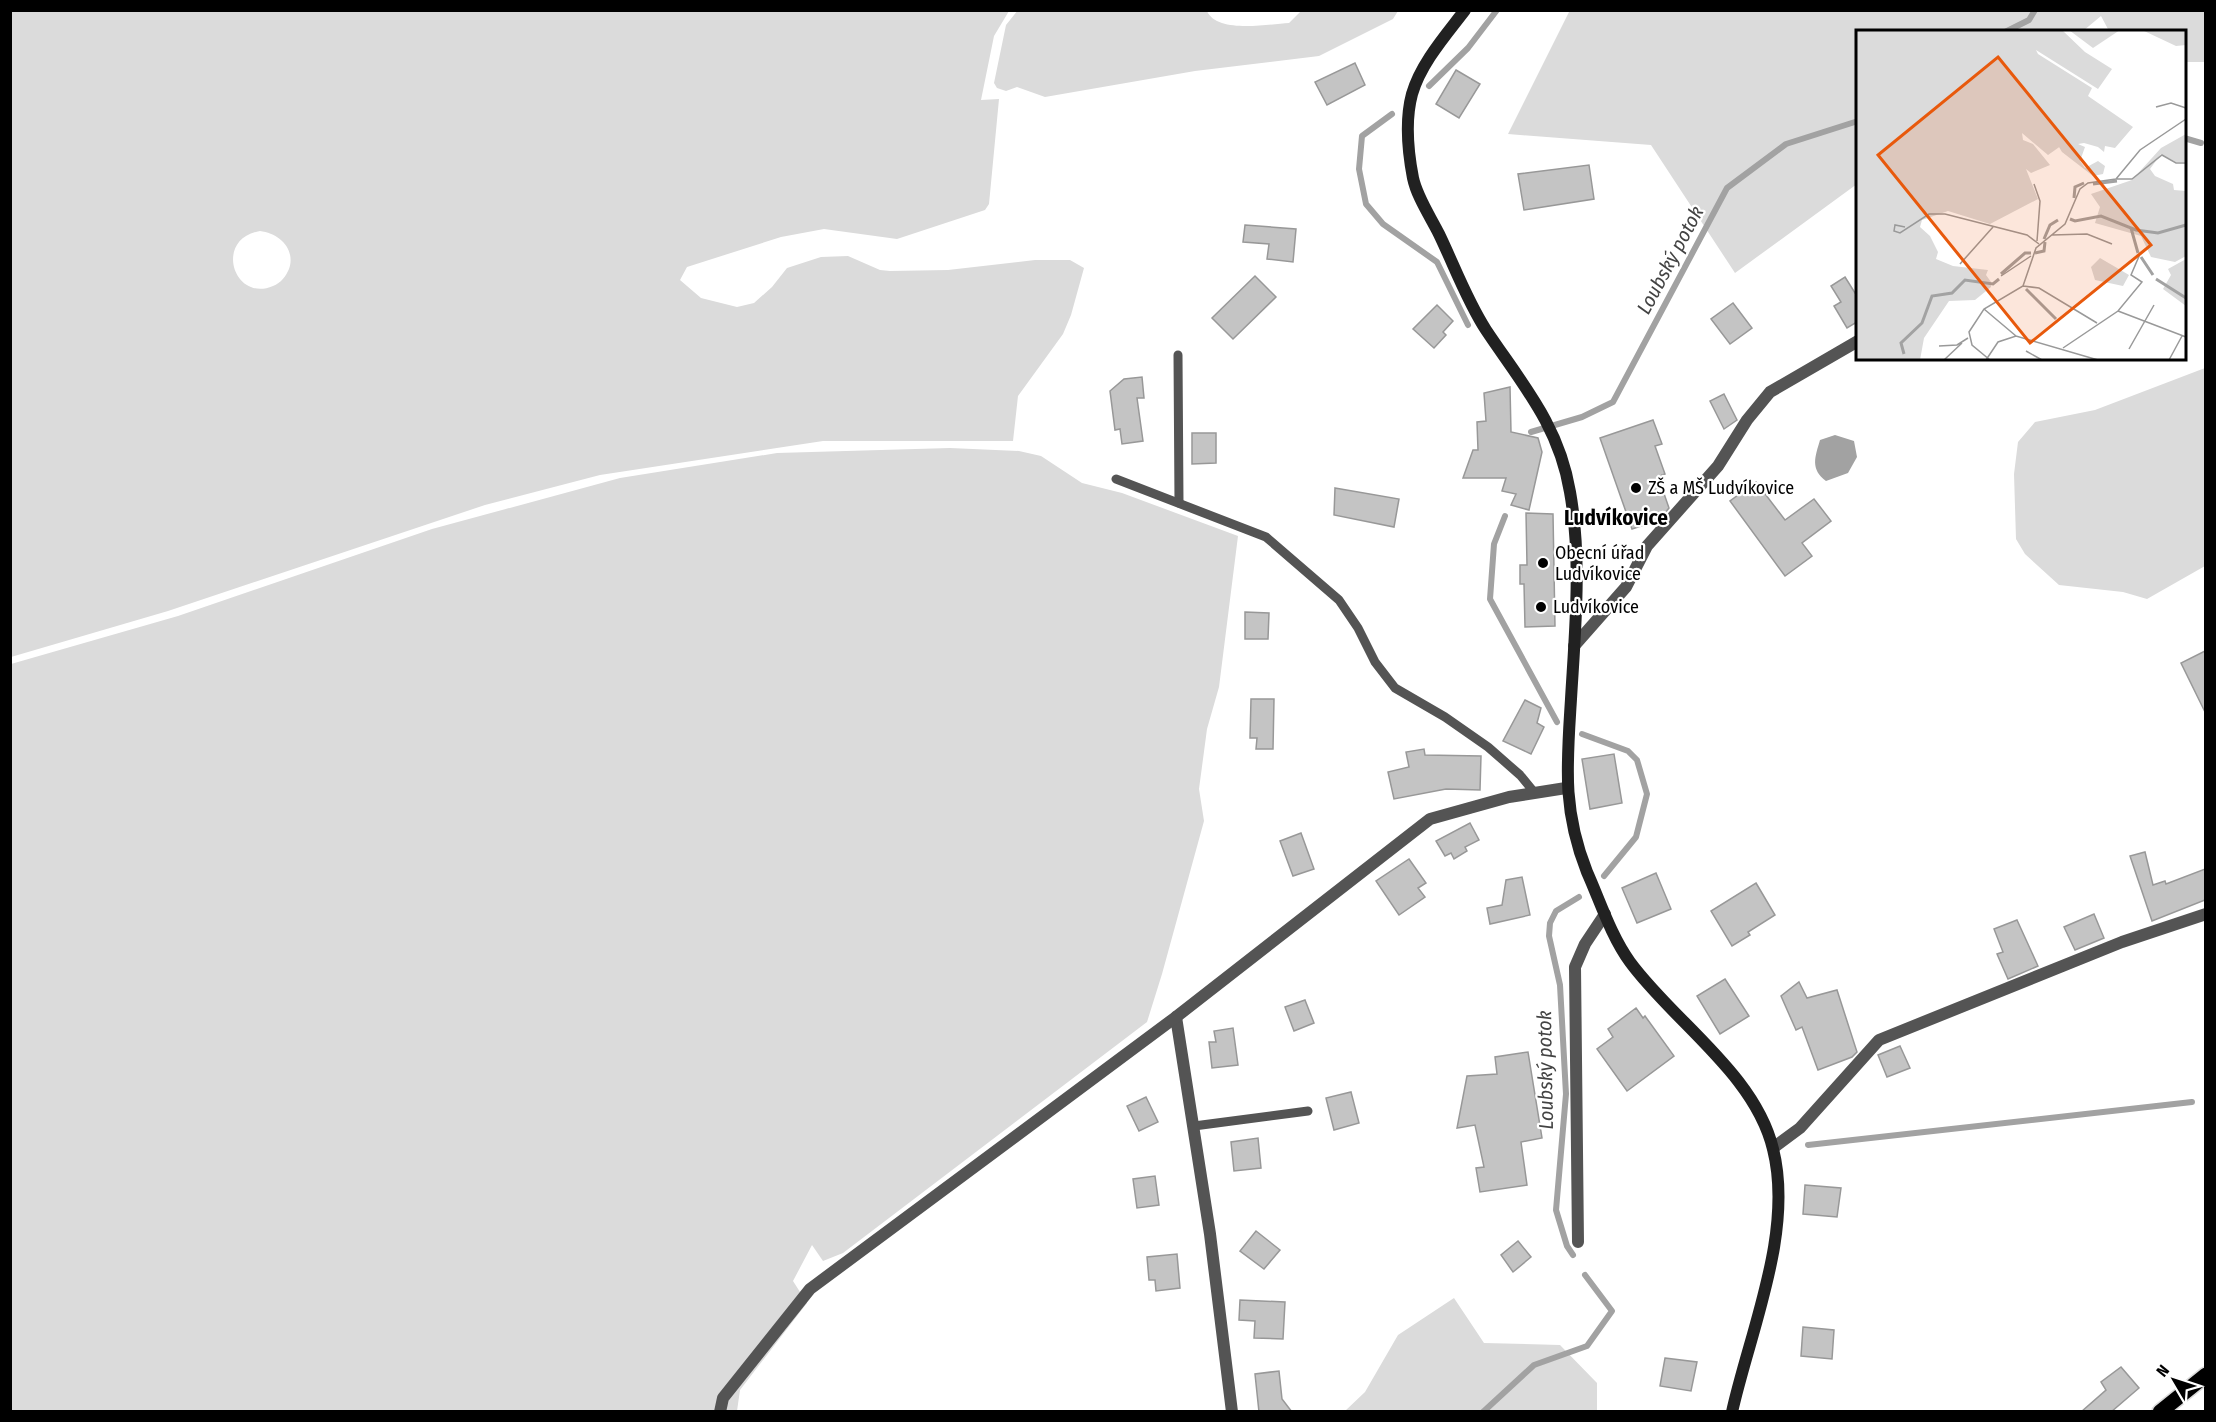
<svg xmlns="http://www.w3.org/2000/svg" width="2216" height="1422" font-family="'Fira Sans Condensed',sans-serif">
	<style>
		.green { fill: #dbdbdb; fill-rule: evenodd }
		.water { fill: #a2a2a2 }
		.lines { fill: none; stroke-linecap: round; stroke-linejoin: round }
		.stream { stroke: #a2a2a2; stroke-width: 6 }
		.building { fill: #c4c4c4; stroke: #989898; stroke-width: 1.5 }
		.primary-casing { stroke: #dbdbdb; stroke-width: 18 }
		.lane { stroke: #545454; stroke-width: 9 }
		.street { stroke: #545454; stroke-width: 12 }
		.secondary { stroke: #212121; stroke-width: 12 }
		.primary { stroke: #000; stroke-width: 15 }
		.poi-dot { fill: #000; stroke: #fff; stroke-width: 2 }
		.labels { text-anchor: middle; stroke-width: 4.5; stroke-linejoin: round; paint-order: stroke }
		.poi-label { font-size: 18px; fill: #000; stroke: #fff; text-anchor: start }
		.water-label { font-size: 20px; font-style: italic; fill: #434343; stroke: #fff }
		.quarter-label { font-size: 21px; font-weight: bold; fill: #000; stroke: #fff }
		.inset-river { fill: none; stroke: #a2a2a2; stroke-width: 3 }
		.inset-road { fill: none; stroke: #999; stroke-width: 1.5 }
		.view { fill: #e8590c; fill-opacity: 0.15; stroke: #e8590c; stroke-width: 3 }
		.inset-edge { fill: none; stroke: #000; stroke-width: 3 }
	</style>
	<rect width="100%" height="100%" fill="#fff"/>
	<!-- green -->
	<g class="green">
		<path d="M 11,10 L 1009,11 L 994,36 L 981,100 L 999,99 L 989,204 L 985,210 L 897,239 L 824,229 L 781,237 L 687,267 L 680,280 L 701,298 L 737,307 L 754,303 L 772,287 L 787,268 L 821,257 L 848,256 L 880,270 L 890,271 L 948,270 L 1035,260 L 1070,260 L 1084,268 L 1071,315 L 1063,334 L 1018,396 L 1013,441 L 823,441 L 600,475 L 485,505 L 168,611 L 11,657 ZM 260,231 C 279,233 296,249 289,269 C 286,276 281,283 273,286 C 234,303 213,239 260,231 Z"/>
		<path d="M 1018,10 L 1207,11 C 1217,34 1268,24 1289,23 L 1301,11 L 1398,11 L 1393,19 L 1319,56 L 1195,71 L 1045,97 L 1017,87 L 1006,91 L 997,88 L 994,83 L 1006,25 Z"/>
		<polygon points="1570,10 2205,11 2205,62 2185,62 2184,32 2109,31 2101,16 2083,31 1858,32 1857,184 1735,273 1651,145 1508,134"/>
		<polygon points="2205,368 2205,566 2147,599 2123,592 2059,585 2025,554 2016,539 2014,474 2018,442 2035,422 2095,410"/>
		<polygon points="950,448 1019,451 1041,456 1082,483 1122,493 1238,536 1219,687 1207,729 1199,789 1204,821 1162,974 1147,1022 843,1253 823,1261 812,1245 793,1281 807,1303 740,1390 737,1411 11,1412 11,664 178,616 432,529 620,478 777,453"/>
		<polygon points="1454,1298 1484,1343 1560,1345 1597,1383 1597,1411 1345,1411 1365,1392 1398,1335"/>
	</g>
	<!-- water -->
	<path class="water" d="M 1835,435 L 1854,441 L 1857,457 L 1848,473 L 1826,481 C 1810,469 1815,457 1820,440 Z"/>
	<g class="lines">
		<!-- stream -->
		<g class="stream">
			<polyline points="2005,32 2029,20 2035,10"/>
			<polyline points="1429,86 1468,48 1497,10"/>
			<polyline points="1392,114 1362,136 1359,169 1366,204 1383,224 1437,262 1468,325"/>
			<polyline points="2184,138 2201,143"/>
			<polyline points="1531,432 1582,417 1613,402 1727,188 1786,144 1858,121"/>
			<polyline points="1505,516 1494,544 1490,599 1557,722"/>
			<polyline points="1582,734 1628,751 1637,760 1647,794 1636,837 1604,876"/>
			<polyline points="1808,1145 2192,1102"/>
			<polyline points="1573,1255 1567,1246 1556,1210 1566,1094 1560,985 1549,936 1550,923 1556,911 1579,897"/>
			<polyline points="1483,1412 1534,1365 1587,1346 1612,1311 1585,1275"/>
		</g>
	</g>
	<!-- building -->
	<g class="building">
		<polygon points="1355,63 1365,85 1327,105 1315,82"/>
		<polygon points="1456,70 1480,84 1459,118 1436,104"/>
		<polygon points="1589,165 1594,199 1524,210 1518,174"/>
		<polygon points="1245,225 1296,229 1293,262 1267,259 1269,244 1243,242"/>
		<polygon points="1255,276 1276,297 1233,339 1212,318"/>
		<polygon points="1845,277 1855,293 1857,292 1857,328 1855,323 1847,328 1834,306 1841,302 1831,286"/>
		<polygon points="1733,303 1752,328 1730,344 1711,319"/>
		<polygon points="1437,305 1453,321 1443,332 1446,335 1434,348 1413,329"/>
		<polygon points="1142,377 1144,398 1137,398 1143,441 1122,444 1120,429 1115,430 1110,391 1124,379"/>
		<polygon points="1510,387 1511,432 1538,438 1542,452 1529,510 1511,505 1516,494 1502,491 1506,478 1463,478 1473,450 1478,450 1477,422 1486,421 1484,393"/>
		<polygon points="1724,394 1737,420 1724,429 1710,401"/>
		<polygon points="1653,420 1662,444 1655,446 1665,474 1662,475 1665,483 1661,485 1669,508 1659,520 1632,529 1600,438"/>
		<polygon points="1192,433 1216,433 1216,463 1192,464"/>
		<polygon points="1756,482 1785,520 1814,499 1831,521 1802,543 1812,556 1785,576 1730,501"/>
		<polygon points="1335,488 1399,499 1394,527 1334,515"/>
		<polygon points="1526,513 1553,514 1555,626 1525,627 1524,584 1520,584 1520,565 1527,565"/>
		<polygon points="1245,612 1269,613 1268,639 1245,639"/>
		<polygon points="2205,651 2205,712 2181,663"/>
		<polygon points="1251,699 1274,699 1273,749 1256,749 1257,738 1250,738"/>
		<polygon points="1525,700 1541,708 1537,723 1544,727 1531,754 1503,741"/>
		<polygon points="1424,749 1425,755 1481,756 1480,790 1446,789 1394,799 1388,772 1409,767 1406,752"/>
		<polygon points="1614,754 1622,803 1590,809 1582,759"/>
		<polygon points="1470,823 1479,840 1465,847 1467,851 1454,859 1451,853 1445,856 1436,841"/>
		<polygon points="1301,833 1314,869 1293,876 1280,841"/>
		<polygon points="2145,852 2153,885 2165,881 2166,884 2205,869 2205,900 2152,921 2130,856"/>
		<polygon points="1409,859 1426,883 1418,888 1425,897 1399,915 1376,881"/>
		<polygon points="1656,873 1671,909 1637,923 1622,888"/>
		<polygon points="1522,877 1530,915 1490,924 1487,908 1502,905 1506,880"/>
		<polygon points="1756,883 1775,915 1748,932 1750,935 1732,946 1711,911"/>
		<polygon points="2094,914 2104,938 2075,950 2064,927"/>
		<polygon points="2017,920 2038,966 2008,979 1997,954 2003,952 1994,929"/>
		<polygon points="1725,979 1749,1016 1720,1034 1697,996"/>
		<polygon points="1799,982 1807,998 1837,990 1857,1052 1852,1057 1818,1070 1802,1027 1796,1030 1781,996"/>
		<polygon points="1305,1000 1314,1023 1294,1031 1285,1007"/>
		<polygon points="1636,1008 1643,1018 1645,1016 1674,1056 1627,1091 1597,1049 1613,1037 1608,1029"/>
		<polygon points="1233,1028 1238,1065 1212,1068 1209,1042 1216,1042 1214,1031"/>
		<polygon points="1900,1046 1910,1068 1887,1077 1878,1055"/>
		<polygon points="1528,1052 1542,1138 1521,1142 1527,1185 1480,1192 1476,1168 1484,1167 1475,1125 1457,1128 1467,1076 1497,1074 1495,1057"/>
		<polygon points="1351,1092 1359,1123 1334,1130 1326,1098"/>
		<polygon points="1146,1097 1158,1122 1139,1131 1127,1106"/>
		<polygon points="1258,1138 1261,1168 1234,1171 1231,1142"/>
		<polygon points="1155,1176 1159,1205 1137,1208 1133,1179"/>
		<polygon points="1805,1185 1841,1188 1837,1217 1803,1214"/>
		<polygon points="1256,1231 1280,1250 1264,1269 1240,1251"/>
		<polygon points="1518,1241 1531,1257 1513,1272 1501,1255"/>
		<polygon points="1177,1254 1180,1288 1156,1291 1155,1280 1149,1280 1147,1257"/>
		<polygon points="1240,1300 1285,1302 1283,1339 1254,1338 1255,1321 1239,1320"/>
		<polygon points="1803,1327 1834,1330 1832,1359 1801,1356"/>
		<polygon points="1665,1358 1697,1362 1691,1391 1660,1386"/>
		<polygon points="2121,1367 2139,1388 2111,1412 2081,1412 2106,1390 2101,1382"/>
		<polygon points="1279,1371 1282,1399 1292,1412 1259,1412 1255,1374"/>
	</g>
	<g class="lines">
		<defs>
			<polyline id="primary" points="2160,1412 2206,1375"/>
		</defs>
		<!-- primary casing -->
		<use href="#primary" class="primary-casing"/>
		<!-- lane -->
		<g class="lane">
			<polyline points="1178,355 1179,503"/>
			<polyline points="1116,479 1266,537 1339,600 1358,628 1375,662 1395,688 1445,717 1488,747 1520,775 1534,792"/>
			<polyline points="1194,1126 1308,1111"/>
		</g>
		<!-- street -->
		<g class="street">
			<polyline points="1574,646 1626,587 1647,546 1718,466 1747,420 1770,392 1858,341"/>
			<polyline points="1176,1017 1210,1234 1232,1412"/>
			<polyline points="1773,1148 1800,1128 1879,1040 2122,942 2206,914"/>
			<polyline points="1578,1242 1575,967 1585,944 1605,914"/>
			<polyline points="720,1412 723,1398 810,1289 1176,1017 1430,819 1509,797 1566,788"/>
		</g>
		<!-- secondary -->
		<path class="secondary" d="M 1465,10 C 1446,35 1421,63 1412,94 C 1405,120 1408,152 1413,178 C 1417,197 1430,216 1439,234 C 1454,265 1467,301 1486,330 C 1522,384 1559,425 1570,492 C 1582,559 1575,631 1571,699 C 1567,764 1562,809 1587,872 C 1600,901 1611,936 1630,962 C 1674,1022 1755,1074 1773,1149 C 1794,1232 1750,1331 1732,1412"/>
		<!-- primary -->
		<use href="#primary" class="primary"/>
	</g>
	<!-- markers -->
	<g class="poi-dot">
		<circle cx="1636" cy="488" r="6"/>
		<circle cx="1543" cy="563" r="6"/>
		<circle cx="1541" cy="607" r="6"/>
	</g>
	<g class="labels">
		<!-- poi labels -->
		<g class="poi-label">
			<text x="1648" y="494">ZŠ a MŠ Ludvíkovice</text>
			<text x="1555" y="559">Obecní úřad<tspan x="1555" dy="21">Ludvíkovice</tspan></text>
			<text x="1553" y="613">Ludvíkovice</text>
		</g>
		<!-- water labels -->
		<g class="water-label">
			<text transform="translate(1670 260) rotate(-62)" y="7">Loubský potok</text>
			<text transform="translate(1545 1070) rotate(-91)" y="7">Loubský potok</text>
		</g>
		<!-- quarter labels -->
		<g class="quarter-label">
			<text x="1616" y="525">Ludvíkovice</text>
		</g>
	</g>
	<!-- overview -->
	<g transform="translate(1856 30)">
		<rect width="330" height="330" fill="#fff"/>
		<path d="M 0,0 L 206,0 L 229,22 L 256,39 L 242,59 L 180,20 L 182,24 L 236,58 L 232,66 L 277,97 L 259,118 L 249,116 L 248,122 L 242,117 L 228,113 L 222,114 L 229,117 L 224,131 L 229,138 L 242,131 L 249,136 L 247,144 L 237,146 L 206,122 L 203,117 L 209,113 L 192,125 L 166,103 L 167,110 L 177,114 L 194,135 L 175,143 L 170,139 L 182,169 L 134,194 L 92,181 L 66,190 L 64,197 L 74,206 L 82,222 L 80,229 L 97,236 L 132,240 L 130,245 L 135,252 L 135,257 L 119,270 L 93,271 L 68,308 L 64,330 L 0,330 ZM 213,0 L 264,0 L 237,18 ZM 286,0 L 330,0 L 330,15 L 320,16 ZM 330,104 L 330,132 L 320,132 L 305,124 L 294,139 L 299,146 L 317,154 L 318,160 L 330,161 L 330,226 L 319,232 L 295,227 L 285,206 L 239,193 L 244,177 L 235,164 L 276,150 L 305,118 ZM 244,228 L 273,245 L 267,256 L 239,250 L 235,237 ZM 330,229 L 330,276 L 307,259 L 315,245 L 312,239 Z" fill="#dbdbdb"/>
		<path class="inset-river" d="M 237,154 L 261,151M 218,168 L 219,157 L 228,153M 214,189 L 219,191 L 245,186 L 280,200 L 302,203 L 330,195M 275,198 L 282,223M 188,209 L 194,195 L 202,190M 179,223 L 188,221 L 189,212M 285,227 L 297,245M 145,244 L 169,223 L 175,223M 300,249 L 330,268M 170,259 L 200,289M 48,324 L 45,313 L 66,293 L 76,266 L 96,263 L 109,250 L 137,254 L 143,249"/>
		<path class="inset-road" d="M 300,77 L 315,73 L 330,78M 260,149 L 276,149 L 306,125 L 320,133 L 330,133M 178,154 L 184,171 L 181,211M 49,197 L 39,195 L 38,201 L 44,203 L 73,184 L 89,184 L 171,205 L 183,214M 196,205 L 231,204 L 256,214M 104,234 L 137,197M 145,246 L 175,226M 167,256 L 183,258 L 241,293M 128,279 L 160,306M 262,281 L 330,307M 83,316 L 101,315 L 112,308M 207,318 L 262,281 L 286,252 L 275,245 L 284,224M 273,319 L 298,275M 170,321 L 186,330M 88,330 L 106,313M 130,330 L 142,312 L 160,306 L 242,330M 134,330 L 116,315 L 113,302 L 128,279 L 167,256 L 180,218 L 209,194 L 224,159 L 232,153 L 260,149 L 284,120 L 330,89M 313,330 L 326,306"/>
		<path class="view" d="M 142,27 L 295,215 L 174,313 L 22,125 Z"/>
		<rect width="330" height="330" class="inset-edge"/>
	</g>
	<!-- border -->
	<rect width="2216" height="1422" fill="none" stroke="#000000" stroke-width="24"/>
	<!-- north arrow -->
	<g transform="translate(2174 1380) rotate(309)" stroke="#ffffff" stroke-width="4.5" paint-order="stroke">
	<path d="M0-4.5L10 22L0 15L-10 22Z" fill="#000000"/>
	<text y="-9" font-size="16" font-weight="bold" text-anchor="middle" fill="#000000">N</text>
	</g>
</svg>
